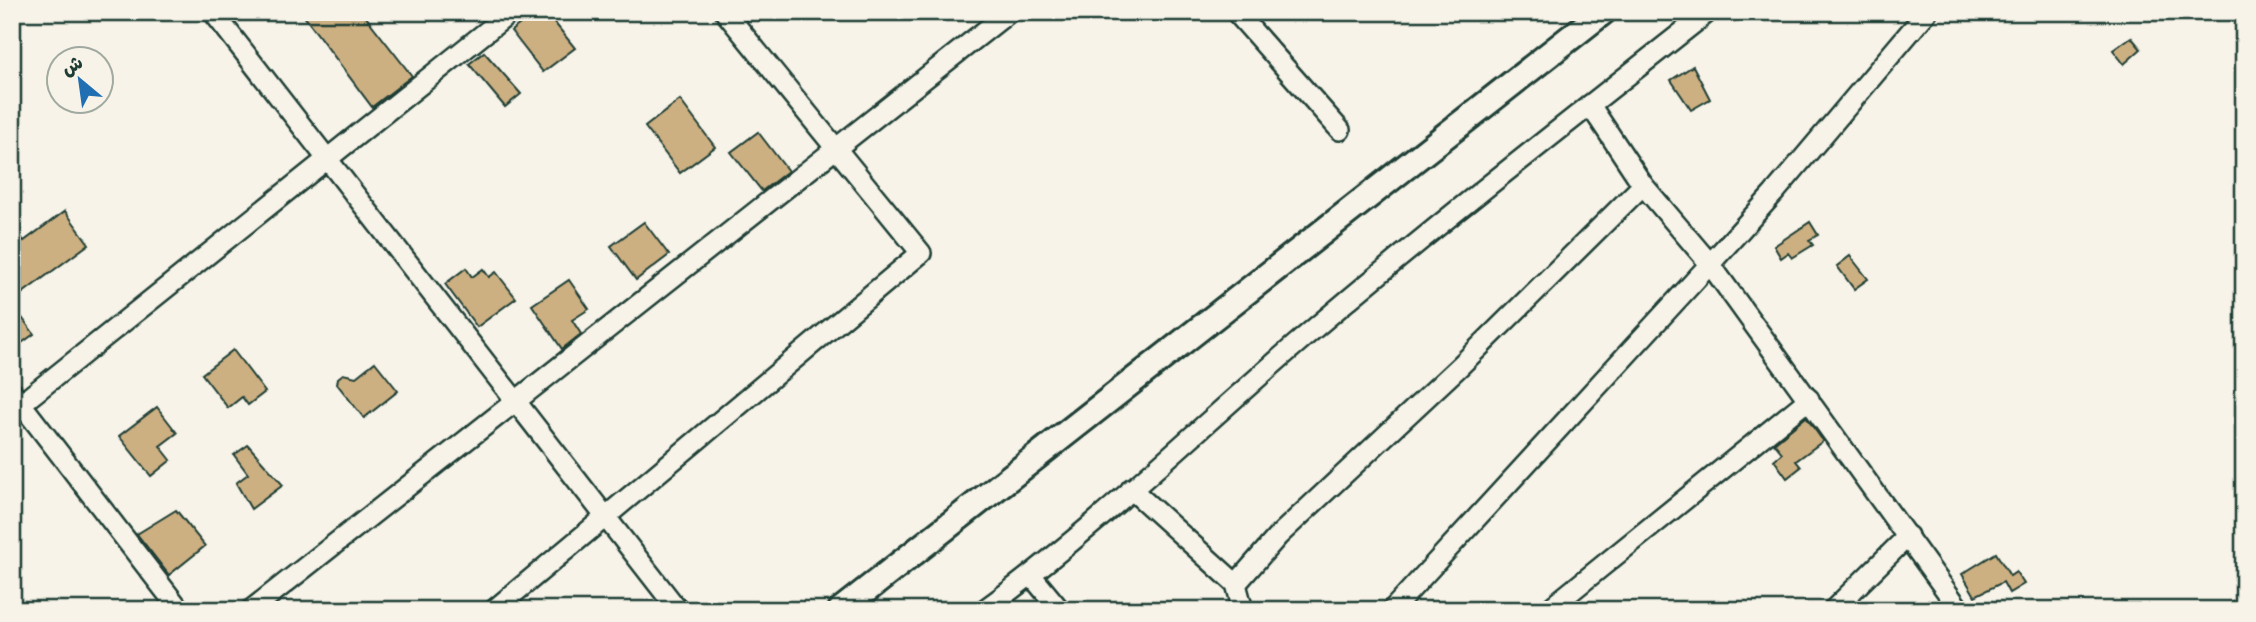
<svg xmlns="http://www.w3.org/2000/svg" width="2256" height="622" font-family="'Architects Daughter','Playpen Sans Arabic',sans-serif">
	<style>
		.building { fill: #cdb082; stroke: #1f3d34; stroke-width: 2 }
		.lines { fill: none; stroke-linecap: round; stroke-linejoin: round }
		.minor-casing { stroke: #1f3d34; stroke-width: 24 }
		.tertiary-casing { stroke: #1f3d34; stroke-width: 30 }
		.minor { stroke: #f7f3e8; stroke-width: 19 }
		.tertiary { stroke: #f7f3e8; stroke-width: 24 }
	</style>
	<rect width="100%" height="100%" fill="#f7f3e8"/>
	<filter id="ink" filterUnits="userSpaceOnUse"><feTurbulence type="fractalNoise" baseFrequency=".0143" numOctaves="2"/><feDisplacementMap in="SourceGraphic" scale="14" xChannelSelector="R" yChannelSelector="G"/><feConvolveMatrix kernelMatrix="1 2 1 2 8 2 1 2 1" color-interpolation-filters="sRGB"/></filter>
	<g filter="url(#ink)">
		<!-- building -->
		<g class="building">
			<polygon points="301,12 362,12 412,76 372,107"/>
			<polygon points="534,13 550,17 575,48 543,72 511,31"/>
			<polygon points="2131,37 2141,49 2124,64 2113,50"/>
			<polygon points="484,52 521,94 505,107 469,64"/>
			<polygon points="1693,66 1710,99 1691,110 1671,80"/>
			<polygon points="680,100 715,147 680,173 645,127"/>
			<polygon points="758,132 788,171 762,191 731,152"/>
			<polygon points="65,211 89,244 12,301 12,225 24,241"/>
			<polygon points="644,222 669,255 636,280 611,246"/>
			<polygon points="1810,222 1818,235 1809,240 1813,245 1792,258 1788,253 1781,258 1774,246"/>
			<polygon points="1850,256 1868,279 1854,289 1837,266"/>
			<polygon points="466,268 472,277 483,269 489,277 496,272 516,298 477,327 445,284"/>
			<polygon points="569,280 589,309 572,320 581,334 562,349 532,305"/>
			<polygon points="12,304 34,334 12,350"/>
			<polygon points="233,350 265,392 248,405 242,397 228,408 202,374"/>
			<polygon points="375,362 398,391 364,418 337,384 338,378 343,374 356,377"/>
			<polygon points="157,407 177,433 160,446 171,460 151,476 119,436"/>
			<polygon points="1806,417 1823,441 1796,461 1801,467 1787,478 1774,460 1782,453 1774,443"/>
			<polygon points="248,445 283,485 251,509 236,483 248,474 234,455"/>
			<polygon points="176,510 205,546 169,575 137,534"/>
			<polygon points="1996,553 2010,576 2016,572 2024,584 2009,593 2003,582 1975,596 1962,574"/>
		</g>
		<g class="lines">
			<defs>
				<g id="minor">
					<polyline points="213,12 678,610"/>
					<polyline points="1236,12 1340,130"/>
					<polyline points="1927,12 1774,193 1710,264 1960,610"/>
					<polyline points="12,392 180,610"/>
					<polyline points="12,411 511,12"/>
					<polyline points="1131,489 1236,584 1243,610"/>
					<polyline points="1031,575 1060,610"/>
					<polyline points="1236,584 1278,536 1460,366 1643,185"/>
					<polyline points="251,610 1009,12"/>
					<polyline points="494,610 921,253 725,12"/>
					<path d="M 984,610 C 1094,530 1192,434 1295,345 C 1429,230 1569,122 1708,12"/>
					<polyline points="1392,610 1710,264 1643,185 1590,105"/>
					<polyline points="1548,610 1809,399"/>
					<polyline points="1833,610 1908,536"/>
					<polyline points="2240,610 2244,607"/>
				</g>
				<polyline id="tertiary" points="841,610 1603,12"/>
			</defs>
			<!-- minor casing -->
			<use href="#minor" class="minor-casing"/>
			<!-- tertiary casing -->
			<use href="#tertiary" class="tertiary-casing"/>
			<!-- minor -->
			<use href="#minor" class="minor"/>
			<!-- tertiary -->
			<use href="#tertiary" class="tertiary"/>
		</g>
	</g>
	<!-- margin -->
	<rect width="2256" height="622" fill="none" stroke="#f7f3e8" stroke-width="42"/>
	<rect x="21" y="21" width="2214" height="580" fill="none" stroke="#1f3d34" stroke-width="2.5" filter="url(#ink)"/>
	<!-- north arrow -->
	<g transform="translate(80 80) rotate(331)"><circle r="33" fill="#f7f3e8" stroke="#a1aaa0" stroke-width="2"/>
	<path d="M0-5L12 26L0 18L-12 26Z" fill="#1f6fb2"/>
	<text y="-10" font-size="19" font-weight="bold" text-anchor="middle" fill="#1f3d34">ش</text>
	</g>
</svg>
